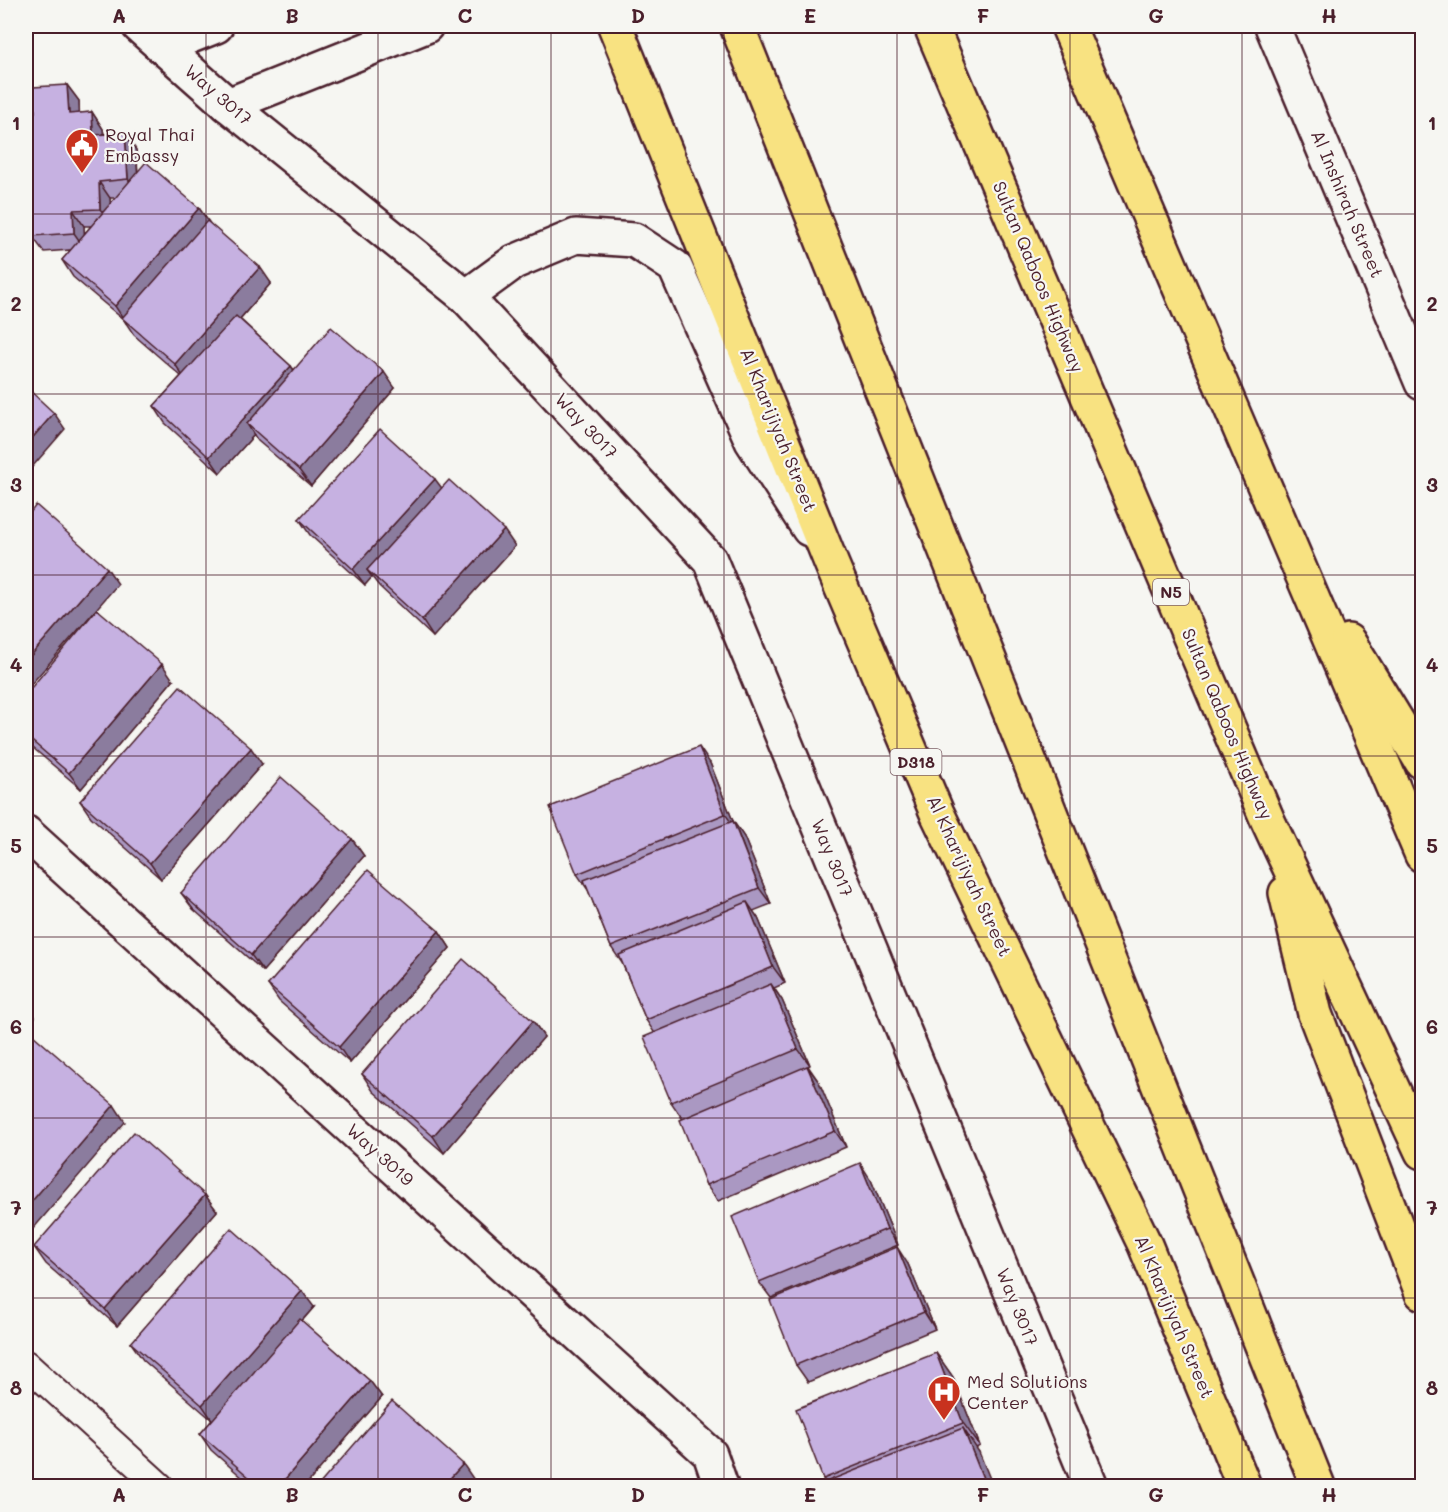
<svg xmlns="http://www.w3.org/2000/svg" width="1448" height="1512" font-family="Mali,sans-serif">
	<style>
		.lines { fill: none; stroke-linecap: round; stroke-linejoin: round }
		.lane-casing { stroke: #4a1f2b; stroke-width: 30 }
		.street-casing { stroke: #4a1f2b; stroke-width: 38 }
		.secondary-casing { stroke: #4a1f2b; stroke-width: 38 }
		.primary-casing { stroke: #4a1f2b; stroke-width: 38 }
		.highway-casing { stroke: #4a1f2b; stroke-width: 38 }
		.lane { stroke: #f6f6f2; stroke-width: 26 }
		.street { stroke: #f6f6f2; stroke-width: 33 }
		.secondary { stroke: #f6f6f2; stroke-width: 33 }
		.primary { stroke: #f8e281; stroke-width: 33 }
		.highway { stroke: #f8e281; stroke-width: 33 }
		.wall { fill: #aa98c2; stroke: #4a1f2b; stroke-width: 1.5; fill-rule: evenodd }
		.shaded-wall { fill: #8b7c9e; stroke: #4a1f2b; stroke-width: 1.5 }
		.building { fill: #c6b1e1; stroke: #4a1f2b; stroke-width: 1.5 }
		.grid { fill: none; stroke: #4a1f2b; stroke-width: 1.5; stroke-opacity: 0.55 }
		.labels { text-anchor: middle; stroke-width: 4.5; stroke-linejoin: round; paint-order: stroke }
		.shield { fill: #f6f6f2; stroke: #7e6067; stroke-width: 1.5 }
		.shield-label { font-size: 16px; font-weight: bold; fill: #4a1f2b }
		.street-label { font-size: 18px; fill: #4a1f2b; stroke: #f6f6f2 }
		.poi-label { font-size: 18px; fill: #4a1f2b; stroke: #f6f6f2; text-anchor: start }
		.neatline { fill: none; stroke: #4a1f2b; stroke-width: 2 }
		.grid-label { font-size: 20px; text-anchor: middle; font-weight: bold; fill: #4a1f2b }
	</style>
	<rect width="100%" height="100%" fill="#f6f6f2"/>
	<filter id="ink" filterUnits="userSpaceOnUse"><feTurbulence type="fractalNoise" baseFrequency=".0167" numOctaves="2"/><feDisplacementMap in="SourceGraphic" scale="12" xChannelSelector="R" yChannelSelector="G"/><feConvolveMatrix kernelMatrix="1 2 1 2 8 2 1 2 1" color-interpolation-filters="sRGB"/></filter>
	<g filter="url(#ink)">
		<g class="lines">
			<defs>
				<polyline id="lane" points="26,1364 160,1486"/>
				<g id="street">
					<polyline points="139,26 228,105 466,297 710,560 1091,1486"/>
					<polyline points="163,47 216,26"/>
					<polyline points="228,105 426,26"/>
					<polyline points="466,297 514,262 576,236 634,240 675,267 752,441 809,529"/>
					<polyline points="26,833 710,1454 721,1486"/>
				</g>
				<polyline id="secondary" points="1272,26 1422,383"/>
				<g id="primary">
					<polyline points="615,26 832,565 937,813 1145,1245 1244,1486"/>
					<polyline points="737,26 1318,1486"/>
				</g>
				<g id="highway">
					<polyline points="931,26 1268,821 1422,1152"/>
					<polyline points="1068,26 1422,855"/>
					<polyline points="1348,641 1422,762"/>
					<polyline points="1286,893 1315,1014 1422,1293"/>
				</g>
			</defs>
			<!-- lane casing -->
			<use href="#lane" class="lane-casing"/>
			<!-- street casing -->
			<use href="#street" class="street-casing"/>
			<!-- secondary casing -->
			<use href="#secondary" class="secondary-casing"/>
			<!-- primary casing -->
			<use href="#primary" class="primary-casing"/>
			<!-- highway casing -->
			<use href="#highway" class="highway-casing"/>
			<!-- lane -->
			<use href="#lane" class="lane"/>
			<!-- street -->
			<use href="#street" class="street"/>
			<!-- secondary -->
			<use href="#secondary" class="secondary"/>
			<!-- primary -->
			<use href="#primary" class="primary"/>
			<!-- highway -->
			<use href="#highway" class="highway"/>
		</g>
		<!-- wall -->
		<g class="wall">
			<path d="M 67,85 L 79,101 L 79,113 L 92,112 L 103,129 L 104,134 L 125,133 L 136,150 L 138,172 L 199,208 L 209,223 L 271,283 L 240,319 L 291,366 L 294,370 L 395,388 L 311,486 L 258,441 L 254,435 L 220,473 L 165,423 L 154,406 L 181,376 L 134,335 L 124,320 L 73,277 L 62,260 L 71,250 L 44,252 L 32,236 L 31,219 L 26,220 L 26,112 L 35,112 ZM 110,198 L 116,198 L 110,204 ZM 84,226 L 91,226 L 84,234 Z"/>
			<polygon points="441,488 515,546 433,637 379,586 372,577 365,585 310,535 299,519"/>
			<polygon points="173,680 81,789 26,742 26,694"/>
			<polygon points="710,763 733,821 744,837 771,904 753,911 758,918 785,983 774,988 782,1000 810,1065 808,1066 819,1082 846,1147 718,1201 706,1185 682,1118 671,1102 654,1032 646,1020 622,963 611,947 588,890 577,874"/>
			<polygon points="262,764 161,879 91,817 80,801"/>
			<polygon points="352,839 364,856 263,971 193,909 181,893"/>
			<polygon points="439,931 450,948 350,1063 279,1001 268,985"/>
			<polygon points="533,1021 544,1037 444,1153 373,1091 362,1074"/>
			<polygon points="871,1180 898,1245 771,1298 759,1282"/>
			<polygon points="205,1195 217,1211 117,1326 46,1264 34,1247"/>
			<polygon points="908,1264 935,1329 808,1382 796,1365"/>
			<polygon points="314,1307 302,1321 370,1381 382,1397 305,1486 252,1486 211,1450 200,1434 212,1420 143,1360 131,1343"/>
			<polygon points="936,1353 953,1377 980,1446 976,1448 979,1452 826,1482 823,1479"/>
		</g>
		<!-- shaded-wall -->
		<g class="shaded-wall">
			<polygon points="67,85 79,101 80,130 69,114"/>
			<polygon points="92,112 103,129 105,151 93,135"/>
			<polygon points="125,133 136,150 139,196 128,179"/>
			<polygon points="99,182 110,198 112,225 100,209"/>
			<polygon points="199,208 211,225 126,323 115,306"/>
			<polygon points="73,210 84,226 85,249 74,233"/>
			<polygon points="260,267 271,283 186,381 175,364"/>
			<polygon points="291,366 302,382 247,424 254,435 220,473 209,457"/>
			<polygon points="384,372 395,388 311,486 299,470"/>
			<polygon points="54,413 65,429 26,474 26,445"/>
			<polygon points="435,479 447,495 367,570 372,577 365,585 353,569"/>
			<polygon points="504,530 515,546 433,637 422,620"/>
			<polygon points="107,568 118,584 26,690 26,661"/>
			<polygon points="162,664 173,680 81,789 69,773"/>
			<polygon points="699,747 710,763 733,821 744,837 771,904 759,888 737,830 725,814"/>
			<polygon points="251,748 262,764 161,879 150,863"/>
			<polygon points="352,839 364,856 263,971 251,955"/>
			<polygon points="747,902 758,918 785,983 773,967"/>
			<polygon points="439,931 450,948 350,1063 339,1047"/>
			<polygon points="771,984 782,1000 810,1065 798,1049"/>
			<polygon points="26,1003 35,1017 26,1028"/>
			<polygon points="533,1021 544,1037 444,1153 433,1136"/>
			<polygon points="807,1066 819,1082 846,1147 835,1131"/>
			<polygon points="114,1105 125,1122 26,1237 26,1208"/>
			<polygon points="860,1163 871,1180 898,1245 887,1229"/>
			<polygon points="205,1195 217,1211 117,1326 105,1309"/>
			<polygon points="897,1247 908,1264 935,1329 924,1312"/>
			<polygon points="302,1291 314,1307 213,1421 202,1405"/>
			<polygon points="936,1353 953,1377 980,1446 963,1423"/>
			<polygon points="370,1381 382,1397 305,1486 279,1486"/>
			<polygon points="963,1428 979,1452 993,1486 986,1486"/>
			<polygon points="463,1464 474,1480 469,1486 443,1486"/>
		</g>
		<!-- building -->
		<g class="building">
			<polygon points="67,85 69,114 92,112 93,135 125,133 128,179 99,182 100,209 73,210 74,233 32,236 30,202 26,203 26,112 35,112 33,87"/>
			<polygon points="146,162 199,208 115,306 62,260"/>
			<polygon points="207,221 260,267 175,364 122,318"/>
			<polygon points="236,316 291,366 209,457 154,406"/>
			<polygon points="331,327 384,372 299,470 247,424"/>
			<polygon points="26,387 54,413 26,445"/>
			<polygon points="380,429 435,479 353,569 299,519"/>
			<polygon points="449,480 504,530 422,620 367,570"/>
			<polygon points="36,505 107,568 26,661 26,518"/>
			<polygon points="97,609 162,664 69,773 26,736 26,694"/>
			<polygon points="180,686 251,748 150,863 80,801"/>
			<polygon points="699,747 725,814 577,874 550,807"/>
			<polygon points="281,777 352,839 251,955 181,893"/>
			<polygon points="733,821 759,888 611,947 584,880"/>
			<polygon points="368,870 439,931 339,1047 268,985"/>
			<polygon points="747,902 773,967 646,1020 619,955"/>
			<polygon points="463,959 533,1021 433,1136 362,1074"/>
			<polygon points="771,984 798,1049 671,1102 644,1037"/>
			<polygon points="33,1035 114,1105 26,1208 26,1044"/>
			<polygon points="807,1066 835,1131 706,1185 680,1120"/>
			<polygon points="134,1132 205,1195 105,1309 34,1247"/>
			<polygon points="860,1163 887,1229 759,1282 732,1217"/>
			<polygon points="231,1228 302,1291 202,1405 131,1343"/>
			<polygon points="897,1247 924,1312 796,1365 770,1300"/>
			<polygon points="300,1319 370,1381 279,1486 259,1486 200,1434"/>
			<polygon points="936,1353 963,1423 823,1479 796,1409"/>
			<polygon points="392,1401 463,1464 443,1486 318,1486"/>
			<polygon points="963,1428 986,1486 824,1486 823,1483"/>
		</g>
	</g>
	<!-- grid -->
	<path class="grid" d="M 206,26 L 206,1486M 378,26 L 378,1486M 551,26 L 551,1486M 724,26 L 724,1486M 897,26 L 897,1486M 1070,26 L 1070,1486M 1242,26 L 1242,1486M 26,214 L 1422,214M 26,394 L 1422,394M 26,575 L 1422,575M 26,756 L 1422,756M 26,937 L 1422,937M 26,1118 L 1422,1118M 26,1298 L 1422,1298"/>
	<!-- icons -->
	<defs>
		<symbol id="civic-pin" viewBox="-11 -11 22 30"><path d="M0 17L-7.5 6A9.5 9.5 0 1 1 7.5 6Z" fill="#c8321e" stroke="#f6f6f2"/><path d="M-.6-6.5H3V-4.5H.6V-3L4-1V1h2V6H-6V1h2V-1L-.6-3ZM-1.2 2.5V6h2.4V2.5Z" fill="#fff"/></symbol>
		<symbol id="hospital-pin" viewBox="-11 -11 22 30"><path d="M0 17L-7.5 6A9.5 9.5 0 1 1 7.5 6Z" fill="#c8321e" stroke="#f6f6f2"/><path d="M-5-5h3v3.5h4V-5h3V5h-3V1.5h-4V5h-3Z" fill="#fff"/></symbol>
	</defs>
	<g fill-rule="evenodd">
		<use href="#civic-pin" x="63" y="126" width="38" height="52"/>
		<use href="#hospital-pin" x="925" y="1373" width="38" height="52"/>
	</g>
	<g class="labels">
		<!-- shield labels -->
		<g class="shield">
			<rect x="1153" y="579" width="36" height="26" rx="4.5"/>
			<rect x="890.5" y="749" width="51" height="26" rx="4.5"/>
		</g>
		<g class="shield-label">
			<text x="1171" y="598">N5</text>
			<text x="916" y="768">D318</text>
		</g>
		<!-- street labels -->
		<g class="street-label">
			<text transform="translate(218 95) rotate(41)" y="6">Way 3017</text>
			<text transform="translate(1347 204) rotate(67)" y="6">Al Inshirah Street</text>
			<text transform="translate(1038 277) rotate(67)" y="6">Sultan Qaboos Highway</text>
			<text transform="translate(586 426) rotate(47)" y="6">Way 3017</text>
			<text transform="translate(778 430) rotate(68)" y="6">Al Kharijiyah Street</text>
			<text transform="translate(1227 724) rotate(67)" y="6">Sultan Qaboos Highway</text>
			<text transform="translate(832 858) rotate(68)" y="6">Way 3017</text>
			<text transform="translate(969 876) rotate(65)" y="6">Al Kharijiyah Street</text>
			<text transform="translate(380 1155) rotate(42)" y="6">Way 3019</text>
			<text transform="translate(1017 1307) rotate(68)" y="6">Way 3017</text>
			<text transform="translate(1174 1317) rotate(67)" y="6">Al Kharijiyah Street</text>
		</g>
		<!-- poi labels -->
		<g class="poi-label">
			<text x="105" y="141">Royal Thai<tspan x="105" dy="21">Embassy</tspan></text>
			<text x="967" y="1388">Med Solutions<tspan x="967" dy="21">Center</tspan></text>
		</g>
	</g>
	<!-- margin -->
	<rect width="1448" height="1512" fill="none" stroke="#f6f6f2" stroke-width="66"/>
	<rect x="33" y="33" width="1382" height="1446" class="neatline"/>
	<g class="grid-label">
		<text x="119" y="23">A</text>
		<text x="292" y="23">B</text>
		<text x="465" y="23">C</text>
		<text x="638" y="23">D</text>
		<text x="810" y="23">E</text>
		<text x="983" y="23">F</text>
		<text x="1156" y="23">G</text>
		<text x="1329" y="23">H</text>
		<text x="16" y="130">1</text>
		<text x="1432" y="130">1</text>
		<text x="16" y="311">2</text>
		<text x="1432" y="311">2</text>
		<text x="16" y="492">3</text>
		<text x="1432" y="492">3</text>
		<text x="16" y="672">4</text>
		<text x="1432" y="672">4</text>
		<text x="16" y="853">5</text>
		<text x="1432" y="853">5</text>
		<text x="16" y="1034">6</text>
		<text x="1432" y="1034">6</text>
		<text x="16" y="1215">7</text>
		<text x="1432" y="1215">7</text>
		<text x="16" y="1395">8</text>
		<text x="1432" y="1395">8</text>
		<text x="119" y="1502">A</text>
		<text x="292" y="1502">B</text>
		<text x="465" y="1502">C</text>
		<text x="638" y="1502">D</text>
		<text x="810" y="1502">E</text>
		<text x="983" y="1502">F</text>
		<text x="1156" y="1502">G</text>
		<text x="1329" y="1502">H</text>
	</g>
</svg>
